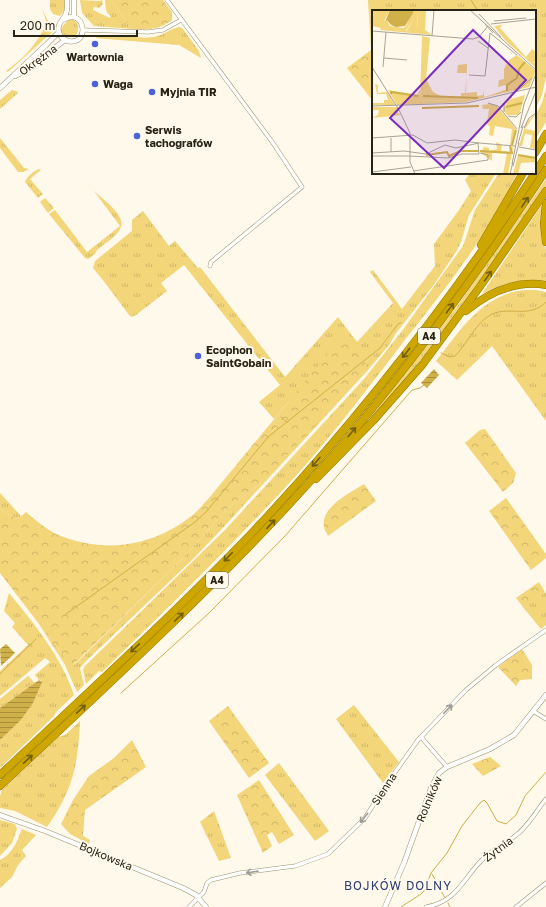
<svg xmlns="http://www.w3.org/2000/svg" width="546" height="907" font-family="'Golos Text',sans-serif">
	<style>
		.grass { fill: url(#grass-tufts) }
		.forest { fill: url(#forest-crowns) }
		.water { fill: url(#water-rules) }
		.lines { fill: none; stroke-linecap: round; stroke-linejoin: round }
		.stream { stroke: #d0b048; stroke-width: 1 }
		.minor-casing { stroke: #9d9270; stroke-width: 4.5 }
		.tertiary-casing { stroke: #9d9270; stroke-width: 5.5 }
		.motorway-casing { stroke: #937807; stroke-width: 8 }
		.minor { stroke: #fff; stroke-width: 3.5 }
		.tertiary { stroke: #fff; stroke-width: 4.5 }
		.motorway { stroke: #cda600; stroke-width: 7 }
		.oneway { stroke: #725e0c }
		.oneway2 { stroke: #9e9c96 }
		.poi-dot { fill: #4d61d6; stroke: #fef9eb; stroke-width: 1.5 }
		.labels { text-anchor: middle; stroke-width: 4; stroke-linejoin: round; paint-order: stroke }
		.shield { fill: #fef9eb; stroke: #686355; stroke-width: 1 }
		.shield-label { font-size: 10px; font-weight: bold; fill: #272315 }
		.poi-label { font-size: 11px; font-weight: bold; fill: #272315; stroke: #fef9eb; text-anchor: start }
		.street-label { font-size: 11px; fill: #272315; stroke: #fef9eb }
		.neighbourhood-label { font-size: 12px; letter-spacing: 1px; fill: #2f3b75; stroke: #fef9eb }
		.inset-river { fill: none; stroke: #d0b048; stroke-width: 2 }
		.inset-road { fill: none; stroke: #a8a395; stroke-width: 1 }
		.view { fill: #7b2cbf; fill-opacity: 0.15; stroke: #7b2cbf; stroke-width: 2 }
		.inset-edge { fill: none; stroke: #272315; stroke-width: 2 }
	</style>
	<defs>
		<pattern id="grass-tufts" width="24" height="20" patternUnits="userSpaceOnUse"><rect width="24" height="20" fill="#f3d57a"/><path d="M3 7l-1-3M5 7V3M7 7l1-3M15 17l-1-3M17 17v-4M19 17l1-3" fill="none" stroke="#d0b769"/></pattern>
		<pattern id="forest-crowns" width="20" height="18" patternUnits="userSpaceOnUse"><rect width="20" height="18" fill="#f3d57a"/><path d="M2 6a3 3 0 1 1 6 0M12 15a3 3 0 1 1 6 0" fill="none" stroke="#d0b769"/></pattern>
		<pattern id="water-rules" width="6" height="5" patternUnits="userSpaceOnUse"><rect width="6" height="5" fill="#d0b048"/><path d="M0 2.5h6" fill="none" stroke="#a98f3b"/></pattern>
	</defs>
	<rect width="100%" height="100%" fill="#fef9eb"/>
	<!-- grass -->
	<g class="grass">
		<polygon points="50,0 65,0 65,9 60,16 53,14 50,9"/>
		<path d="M 80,0 L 100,1 L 102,0 L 103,4 L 99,8 L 94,7 L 93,10 L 110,18 L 111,16 C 104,11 106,7 105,0 L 111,0 L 132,29 L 94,26 L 82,13 Z"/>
		<polygon points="368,0 546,0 546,77 542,95 535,110 535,11 373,11 373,52 371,50"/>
		<path d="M 42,9 L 51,27 L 51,33 L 8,72 L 6,71 C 24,58 37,44 47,23 Z"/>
		<path d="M 70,19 C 79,20 81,31 74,37 L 64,37 C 57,28 64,25 70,19 Z"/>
		<path d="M 180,27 L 183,29 L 199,51 L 201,58 L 179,45 L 95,38 C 114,31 134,40 154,37 C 164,35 171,28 180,27 Z"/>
		<polygon points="546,89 546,122 535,140 535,116 542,103"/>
		<polygon points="12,90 16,91 18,93 0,109 0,100"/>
		<polygon points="0,138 24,168 29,169 23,172 18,172 0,148"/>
		<path d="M 39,169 L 41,170 L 30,179 L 43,194 L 38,198 L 25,182 C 27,177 33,171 39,169 Z"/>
		<path d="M 470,173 L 496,173 L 469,215 L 461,242 L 456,252 L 433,286 L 396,333 L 389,345 L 368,370 L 220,531 L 192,560 L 85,662 L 80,668 L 84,685 L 77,692 L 65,665 L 37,621 L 62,654 L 74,665 L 180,561 L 229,507 L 261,483 L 289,401 L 274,419 L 259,402 L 280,385 L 184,265 L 161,283 L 167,291 L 136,315 L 132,317 L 129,315 C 117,299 106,283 93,268 L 95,261 L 132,231 L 132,220 L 143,211 L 169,246 L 175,241 L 198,268 L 200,267 L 285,377 L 338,317 L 357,342 L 393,303 L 370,272 L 373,270 L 402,309 L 435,266 L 434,244 L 459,210 L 471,191 L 465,180 Z"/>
		<path d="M 499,173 L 517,173 C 489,234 446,288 404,341 C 371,384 338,428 302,469 C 238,540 170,606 102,672 L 99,671 L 86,684 L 83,670 L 85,666 L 224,531 L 364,379 L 402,331 L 463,246 L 475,210 Z"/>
		<path d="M 546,179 L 546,186 C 512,236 479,285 442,333 C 417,366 392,398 363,427 L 458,305 Z"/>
		<path d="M 88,183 C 90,186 93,190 96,193 C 104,200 128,217 120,229 C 116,237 104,244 97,250 L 95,254 L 88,259 L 85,258 L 49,214 L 55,210 L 87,252 L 120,226 Z"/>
		<polygon points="45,198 54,208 48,213 40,202"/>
		<path d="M 541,206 L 543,207 C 539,225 542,232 546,250 C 546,259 546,271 546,281 C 523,278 502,283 482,294 Z"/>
		<path d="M 535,290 L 546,292 L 546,421 L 492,346 L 457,380 L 436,361 C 459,332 476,303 513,292 C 520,290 528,290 535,290 Z"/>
		<polygon points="0,493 21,516 18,519 0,509"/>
		<polygon points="545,592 546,594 546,625 541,629 522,606"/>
		<path d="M 9,593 C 33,622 62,658 74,695 L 56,712 L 54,716 L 0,768 L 0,740 L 21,720 L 33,703 L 41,680 L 39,680 L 35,675 L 50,662 L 45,658 L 0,696 L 0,671 L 28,645 L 12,627 L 15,623 L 4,611 Z"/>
		<polygon points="28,676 35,683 0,708 0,699"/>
		<polygon points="354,705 399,762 383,783 336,719"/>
		<path d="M 80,721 C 78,765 73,790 47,827 L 15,811 L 0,808 L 0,796 L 2,790 L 58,737 L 65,735 Z"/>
		<polygon points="279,763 329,831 315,841 265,775"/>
		<polygon points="214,811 231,858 219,861 200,822"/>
		<polygon points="0,820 15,824 17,829 12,843 0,856"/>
		<path d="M 22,829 L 36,835 L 22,850 L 26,856 L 18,865 L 12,877 L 0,888 L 0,860 C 12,854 17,842 22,829 Z"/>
	</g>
	<!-- forest -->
	<g class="forest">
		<path d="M 111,0 L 163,0 L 172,12 L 172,20 C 159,30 147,30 132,29 Z"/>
		<polygon points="371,50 373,52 373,101 347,68"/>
		<path d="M 342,337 L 356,351 L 367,365 L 352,386 L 261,483 L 229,507 L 180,561 L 73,665 L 62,654 L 0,573 L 0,509 L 18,519 L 26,512 C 35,520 45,528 56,534 C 65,538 75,541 85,543 C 124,551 164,539 194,514 C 200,509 204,503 209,498 Z"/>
		<polygon points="485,429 516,473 513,483 503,492 465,443 480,430"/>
		<path d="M 364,484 L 376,501 L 328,536 C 327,533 324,530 324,527 C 320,507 350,493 364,484 Z"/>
		<polygon points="506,498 546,554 546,558 531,570 489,511"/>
		<polygon points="539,582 545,592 523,607 516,598"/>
		<polygon points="522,649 532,665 532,679 520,680 516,686 498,667"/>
		<polygon points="228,706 269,763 249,778 209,721"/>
		<polygon points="132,740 146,767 85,810 83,836 90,840 89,844 70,834 61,824 73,800 89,776 114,758"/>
		<polygon points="490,757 501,766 483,776 472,764"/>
		<polygon points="259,780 294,835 279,844 272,832 267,835 272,846 263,853 237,795"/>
	</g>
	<!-- water -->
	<g class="water">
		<polygon points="434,369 439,375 427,388 421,383"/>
		<polygon points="6,644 15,653 1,666 0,649"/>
		<polygon points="39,680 42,682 33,703 21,720 0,740 0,708"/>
	</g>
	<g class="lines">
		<!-- stream -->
		<g class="stream">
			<polyline points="471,0 478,11"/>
			<path d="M 441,353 L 450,357 L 455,356 C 467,344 476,322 492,314 C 511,306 529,319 546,302"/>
			<polyline points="281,417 287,422"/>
			<polyline points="66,614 195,522 206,512 268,437 375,352 380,348 398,324 401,323"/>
			<polyline points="0,674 36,639"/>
			<polyline points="121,693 209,613 285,536 412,390 420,388 424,385"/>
			<polyline points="432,874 445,898"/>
			<polyline points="448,903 450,907"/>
			<polyline points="401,907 421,894 424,891 431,873 447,853 462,826 480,803 484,800 487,803 497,821 506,824 516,815 525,796 546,772"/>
		</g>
		<defs>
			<g id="minor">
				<polyline points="167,0 273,143 302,187 211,262 210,266"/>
				<polyline points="83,30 148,32 163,30 181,20"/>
				<polyline points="533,711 546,719"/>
				<polyline points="421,737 447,767"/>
				<polyline points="189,907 204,892 207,883 211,880 240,873 295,866 328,854 365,818 386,785 418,740 466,690 496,665 546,630"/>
				<path d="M 426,907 C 459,901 463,877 485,857 C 494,849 505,844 515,836 C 528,827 536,811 546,799"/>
				<polyline points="516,907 546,883"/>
			</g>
			<g id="tertiary">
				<polyline points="74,0 74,17"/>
				<path d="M 63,20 C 85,6 91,46 68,41 C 60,39 56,30 60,23 C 62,20 65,17 66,13 C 68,9 67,4 67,0"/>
				<polyline points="15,76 23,72 65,40"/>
				<polyline points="0,88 46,45 59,32"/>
				<polyline points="0,815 45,831 183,888 196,895 206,907"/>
				<polyline points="385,907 404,863 431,788 439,773 447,767 490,749 514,735 546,695"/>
			</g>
			<g id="motorway">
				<polyline points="535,153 546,134"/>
				<polyline points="535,173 546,156"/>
				<polyline points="546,203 544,224 546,242"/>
				<polyline points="481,245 523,173"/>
				<path d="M 466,311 C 489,292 516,280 546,285"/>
				<polyline points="316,479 373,421 423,364 479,288 546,191"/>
				<path d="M 0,775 C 84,696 169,619 249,536 C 355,424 450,302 535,173"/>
				<path d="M 0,786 C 96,696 193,607 283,511 C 381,406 467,290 546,170"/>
			</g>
		</defs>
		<!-- minor casing -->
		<use href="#minor" class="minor-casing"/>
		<!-- tertiary casing -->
		<use href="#tertiary" class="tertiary-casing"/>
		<!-- motorway casing -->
		<use href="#motorway" class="motorway-casing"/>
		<!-- minor -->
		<use href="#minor" class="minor"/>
		<!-- tertiary -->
		<use href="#tertiary" class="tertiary"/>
		<!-- motorway -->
		<use href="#motorway" class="motorway"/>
	</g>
	<!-- one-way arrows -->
	<defs><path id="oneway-shaft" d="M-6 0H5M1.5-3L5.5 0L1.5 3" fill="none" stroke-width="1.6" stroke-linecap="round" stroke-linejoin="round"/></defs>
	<g class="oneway">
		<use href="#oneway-shaft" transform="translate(525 202) rotate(-57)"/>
		<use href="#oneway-shaft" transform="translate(488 276) rotate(-55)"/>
		<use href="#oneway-shaft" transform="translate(450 308) rotate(-53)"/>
		<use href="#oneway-shaft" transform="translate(406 353) rotate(128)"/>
		<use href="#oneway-shaft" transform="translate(352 432) rotate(-50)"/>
		<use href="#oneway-shaft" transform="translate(316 462) rotate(131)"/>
		<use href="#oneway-shaft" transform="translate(271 524) rotate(-47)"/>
		<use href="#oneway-shaft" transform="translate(228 557) rotate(134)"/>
		<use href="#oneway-shaft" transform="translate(179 617) rotate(-44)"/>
		<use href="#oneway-shaft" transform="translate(135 648) rotate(137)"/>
		<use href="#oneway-shaft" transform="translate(81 709) rotate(-43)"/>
		<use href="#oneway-shaft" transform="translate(28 759) rotate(-43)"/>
	</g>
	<g class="oneway2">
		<use href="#oneway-shaft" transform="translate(448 709) rotate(-46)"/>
		<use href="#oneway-shaft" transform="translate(364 818) rotate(129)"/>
		<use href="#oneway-shaft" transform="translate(252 872) rotate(172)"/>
	</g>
	<!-- markers -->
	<g class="poi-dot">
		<circle cx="95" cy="44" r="4"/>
		<circle cx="95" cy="84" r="4"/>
		<circle cx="152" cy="92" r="4"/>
		<circle cx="137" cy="136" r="4"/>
		<circle cx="198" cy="356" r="4"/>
	</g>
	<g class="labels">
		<!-- shield labels -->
		<g class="shield">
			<rect x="418" y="328" width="22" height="16" rx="3"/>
			<rect x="206" y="572" width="22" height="16" rx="3"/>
		</g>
		<g class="shield-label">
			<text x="429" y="340">A4</text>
			<text x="217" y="584">A4</text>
		</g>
		<!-- poi labels -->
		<g class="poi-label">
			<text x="95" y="61" text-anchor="middle">Wartownia</text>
			<text x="103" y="88">Waga</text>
			<text x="160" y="96">Myjnia TIR</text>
			<text x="145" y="134">Serwis<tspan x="145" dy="13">tachografów</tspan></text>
			<text x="206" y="354">Ecophon<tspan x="206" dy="13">SaintGobain</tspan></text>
		</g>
		<!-- street labels -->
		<g class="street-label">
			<text transform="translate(38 60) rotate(-36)" y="4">Okrężna</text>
			<text transform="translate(384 789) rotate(-57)" y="4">Sienna</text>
			<text transform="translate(429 799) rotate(-67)" y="4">Rolników</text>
			<text transform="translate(498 849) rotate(-37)" y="4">Żytnia</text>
			<text transform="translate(106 856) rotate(23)" y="4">Bojkowska</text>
		</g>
		<!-- neighbourhood labels -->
		<g class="neighbourhood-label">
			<text x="398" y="890">BOJKÓW DOLNY</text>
		</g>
	</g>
	<!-- overview -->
	<g transform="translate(372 10)">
		<rect width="164" height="164" fill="#fef9eb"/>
		<path d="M 0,0 L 18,0 L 12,11 L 15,10 L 18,16 L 31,18 L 34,16 L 41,0 L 54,0 L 53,20 L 60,25 L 8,20 L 9,18 L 0,16 ZM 46,1 L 45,22 L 33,21 L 36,18 ZM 164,10 L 130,15 L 128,18 L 154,47 L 160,39 L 164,42 L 164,52 L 160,52 L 164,53 L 163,57 L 133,30 L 122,16 ZM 145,45 L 164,61 L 157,77 L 148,79 L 94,92 L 25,95 L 16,80 L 45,85 L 48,79 L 48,91 L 103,89 L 103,84 L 89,86 L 89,83 L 93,83 L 95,63 L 85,63 L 86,55 L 95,54 L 94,83 L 105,82 L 105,86 L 111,85 L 112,80 L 112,87 L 119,85 L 135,79 L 134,75 L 126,77 L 127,70 L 132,69 L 132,59 L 137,50 ZM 3,74 L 6,75 L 6,83 L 15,82 L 23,95 L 0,95 L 0,93 L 12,93 L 12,90 L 16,90 L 14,84 L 5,84 ZM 153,85 L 148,102 L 146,105 L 135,105 L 131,99 L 136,90 ZM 118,94 L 124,95 L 144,119 L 141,135 L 138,135 L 140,119 L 123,116 L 121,126 L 117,125 L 118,116 L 115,115 L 117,99 L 111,99 L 110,95 ZM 0,97 L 25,97 L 26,103 L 29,105 L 0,108 L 6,105 L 7,100 L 1,100 ZM 164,103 L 153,119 L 164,121 L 164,139 L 158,138 L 160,125 L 153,124 L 150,136 L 147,136 L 154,113 ZM 124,132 L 130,135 L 129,141 L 137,142 L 138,137 L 141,137 L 136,164 L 131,164 L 135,143 L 120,142 L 120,151 L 109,143 L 112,137 L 117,138 L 117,141 L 125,139 ZM 146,145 L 162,147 L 164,152 L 149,153 L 146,164 L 141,164 Z" fill="#f3d57a" fill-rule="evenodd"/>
		<path d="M 46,0 L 45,23 L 34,21 L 36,19 ZM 50,26 L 58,28 L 54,69 L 61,82 L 73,88 L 103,84 L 103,89 L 48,91 Z" fill="#f3d57a"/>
		<path d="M 18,0 L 41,0 L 41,3 L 33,16 L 24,17 L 19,15 L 15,10 L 13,12 Z" fill="#d0b048"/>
		<path class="inset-river" d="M 135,81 L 135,75 L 145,68 L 147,59 L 153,52M 19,84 L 19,82 L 46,86M 51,86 L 106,88M 134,97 L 150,93M 50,98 L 107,96M 140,135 L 144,120M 108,141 L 140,143 L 138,136M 54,145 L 75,142 L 77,146 L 89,141 L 107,141M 146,145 L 164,148"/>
		<path class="inset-road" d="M 98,0 L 164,60M 107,4 L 129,27M 122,11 L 154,8M 113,14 L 121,23M 119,14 L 164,9M 0,21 L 101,29 L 107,27 L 115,17M 60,26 L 62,0M 106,31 L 116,38M 12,48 L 35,50M 0,57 L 27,100 L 38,123 L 38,152 L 43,164M 11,57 L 14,22M 97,65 L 113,66 L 118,23 L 145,45M 144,82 L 160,68M 116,93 L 126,96 L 145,119M 0,96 L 95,93 L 164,77M 132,102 L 132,93 L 140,87M 136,106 L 144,107 L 149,102M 149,118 L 164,81M 152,118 L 157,108 L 164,103M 0,128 L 41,125 L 55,133 L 83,130 L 107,133M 19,128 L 19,142M 146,134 L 151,116M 147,137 L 164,140M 0,143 L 32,141 L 54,144 L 73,135 L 84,138 L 107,133 L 143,136M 0,146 L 37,146M 37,146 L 76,148 L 90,144 L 107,144 L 106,134M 140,154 L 152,94 L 164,64M 141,156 L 147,133M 41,161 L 116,150 L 116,145 L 108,143M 0,162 L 39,157M 138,164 L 141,152"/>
		<path class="view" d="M 101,20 L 154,70 L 72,158 L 18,108 Z"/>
		<rect width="164" height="164" class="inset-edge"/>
	</g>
	<!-- scale -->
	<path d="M14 30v6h123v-6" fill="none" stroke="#272315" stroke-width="2"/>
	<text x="20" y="30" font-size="12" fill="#272315" stroke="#fef9eb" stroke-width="3" paint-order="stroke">200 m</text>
</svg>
